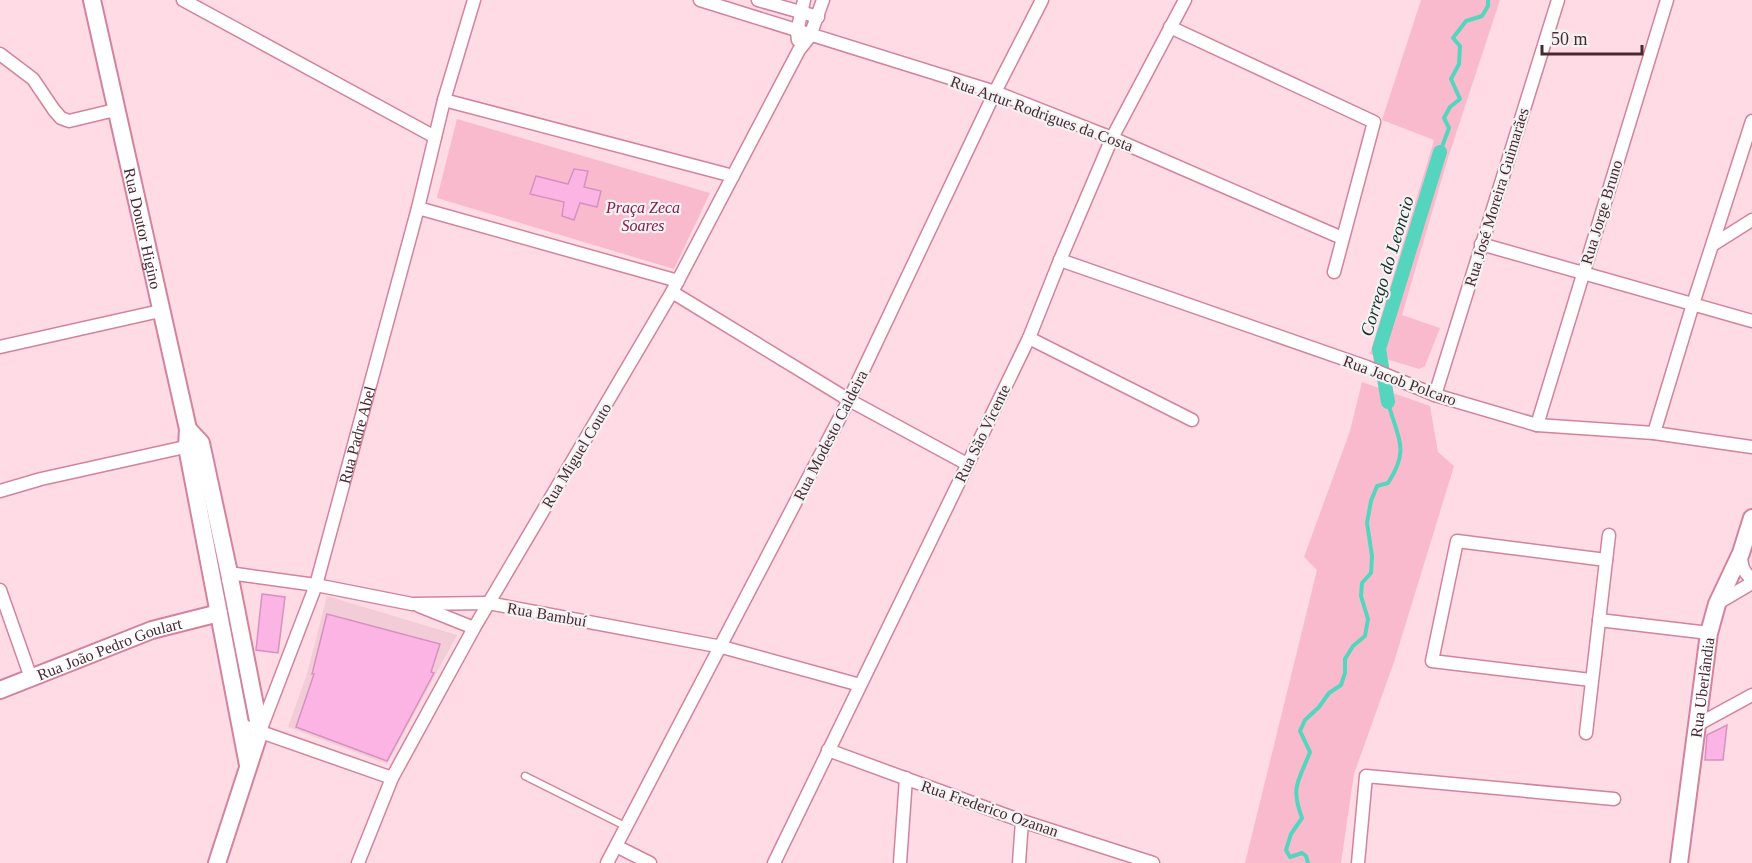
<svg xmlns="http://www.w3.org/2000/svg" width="1752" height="863" font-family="Georgia,serif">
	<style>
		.built { fill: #f2ccd6 }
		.green { fill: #fabacd }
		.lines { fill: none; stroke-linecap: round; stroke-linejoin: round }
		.stream { stroke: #56d5be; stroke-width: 4 }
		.canal { stroke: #56d5be; stroke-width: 14 }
		.building { fill: #fcb4e4; stroke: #d791c0; stroke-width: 1.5 }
		.lane-casing { stroke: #d3839d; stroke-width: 9 }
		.street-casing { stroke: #d3839d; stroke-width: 15 }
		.secondary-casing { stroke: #d3839d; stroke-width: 20 }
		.lane { stroke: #fff; stroke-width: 6 }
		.street { stroke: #fff; stroke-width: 12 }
		.secondary { stroke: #fff; stroke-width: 16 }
		.labels { text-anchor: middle; stroke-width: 4.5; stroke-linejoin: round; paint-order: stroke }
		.street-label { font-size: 16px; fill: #4a2933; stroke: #f3f3f3 }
		.park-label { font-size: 16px; font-style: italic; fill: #881c4c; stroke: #f3f3f3 }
		.water-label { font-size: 18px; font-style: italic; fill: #192f2b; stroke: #f3f3f3 }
	</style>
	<rect width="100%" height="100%" fill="#fedbe5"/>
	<!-- built -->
	<polygon class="built" points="327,596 457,635 387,764 288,727 307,674"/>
	<!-- green -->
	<g class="green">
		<polygon points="1421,0 1500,0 1448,158 1402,315 1440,328 1425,366 1419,369 1370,354 1434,140 1382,120"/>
		<polygon points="457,119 710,193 674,269 437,198"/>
		<polygon points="1362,382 1430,406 1438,452 1454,466 1394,662 1354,774 1341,863 1245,863 1317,570 1304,557 1350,431"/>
	</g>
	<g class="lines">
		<!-- stream -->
		<g class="stream">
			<polyline points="1440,152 1449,128 1444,118 1450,107 1460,99 1451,79 1459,64 1460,46 1453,38 1466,21 1482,16 1488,6 1488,0"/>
			<path d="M 1308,863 L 1306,856 L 1302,853 L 1290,857 L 1286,850 L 1291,834 L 1302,818 C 1290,786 1299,781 1310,752 L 1300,731 L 1305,720 L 1319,707 L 1329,693 L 1341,685 L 1345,673 L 1345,659 L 1353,646 L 1365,636 L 1368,619 L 1361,596 L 1362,583 L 1371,573 L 1372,556 L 1367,523 L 1371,501 L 1377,486 L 1388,483 C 1411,448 1397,438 1388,402"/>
		</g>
		<!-- canal -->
		<polyline class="canal" points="1388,402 1379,349 1440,152"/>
	</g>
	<!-- building -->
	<g class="building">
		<polygon points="574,169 588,171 584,187 601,191 597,207 580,203 574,220 562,216 564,202 530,194 536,176 568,184"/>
		<polygon points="262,594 285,597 278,653 256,650"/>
		<polygon points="327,614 440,644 431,672 434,673 387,761 296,727 314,674 312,674"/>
		<polygon points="1727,725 1723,760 1705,760 1707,735"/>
	</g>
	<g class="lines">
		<defs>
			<polyline id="lane" points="525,776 625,826"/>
			<g id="street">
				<polyline points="183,0 435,137"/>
				<polyline points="700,0 995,92 1112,138 1342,238"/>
				<polyline points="758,0 818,17"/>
				<polyline points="1170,27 1374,122 1334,272"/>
				<polyline points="798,40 797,32 804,0"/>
				<polyline points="0,54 33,79 54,110 61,118 69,121 115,110"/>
				<polyline points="444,100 733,176"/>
				<polyline points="418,208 678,281"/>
				<polyline points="1481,244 1752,321"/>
				<polyline points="1714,244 1752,220"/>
				<polyline points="1060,260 1367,367 1435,395 1537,425 1654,433 1752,447"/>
				<polyline points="672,292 849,400 967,464"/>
				<polyline points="1029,338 1192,420"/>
				<polyline points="0,347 160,311"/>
				<polyline points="1435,395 1558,0"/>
				<polyline points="1537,425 1667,0"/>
				<polyline points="1654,433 1693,304 1752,121"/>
				<polyline points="0,491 41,479 194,445"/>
				<path d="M 1741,554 C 1741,565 1743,572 1752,579"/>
				<polyline points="228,580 229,573 316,585 412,604 488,603 722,647 860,685"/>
				<polyline points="0,590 31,678"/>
				<polyline points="1718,603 1752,583"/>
				<polyline points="419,606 474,628"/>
				<polyline points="1599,620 1709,633"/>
				<polyline points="1591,680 1432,661 1457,541 1606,560"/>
				<polyline points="241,725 392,778"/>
				<polyline points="1697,725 1752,695"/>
				<path id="s1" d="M 260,731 L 316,585 L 418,208 L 444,100 L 474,0"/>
				<polyline points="1586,733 1609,535"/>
				<polyline points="828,750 1022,821 1153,863"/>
				<polyline points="616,846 650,863"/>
				<polyline points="358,863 392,778 474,628 672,292 799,50 810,36 823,0"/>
				<polyline points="607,863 849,400 995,92 1042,0"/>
				<polyline points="774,863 1029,338 1060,260 1112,138 1185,0"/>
				<polyline points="900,863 906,778"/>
				<polyline points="1019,863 1022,821"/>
				<polyline points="1358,863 1366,776 1614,799"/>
			</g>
			<g id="secondary">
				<path id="s2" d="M 92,0 L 188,429 L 187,447 L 248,765"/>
				<polyline points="188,429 201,443 229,573 260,731 217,863"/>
				<path id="s3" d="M 0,690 L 152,630 L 219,613"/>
				<path id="s4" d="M 1679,863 L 1709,633 L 1717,604 L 1741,553 L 1752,518"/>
			</g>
		</defs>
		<!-- lane casing -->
		<use href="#lane" class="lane-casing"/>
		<!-- street casing -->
		<use href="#street" class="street-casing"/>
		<!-- secondary casing -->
		<use href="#secondary" class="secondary-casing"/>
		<!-- lane -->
		<use href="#lane" class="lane"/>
		<!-- street -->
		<use href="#street" class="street"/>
		<!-- secondary -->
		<use href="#secondary" class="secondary"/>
	</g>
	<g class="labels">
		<!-- street labels -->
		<g class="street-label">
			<text transform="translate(1042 113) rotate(20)" y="6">Rua Artur Rodrigues da Costa</text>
			<text transform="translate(1496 197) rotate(-73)" y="6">Rua José Moreira Guimarães</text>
			<text transform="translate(1601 212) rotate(-73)" y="6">Rua Jorge Bruno</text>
			<text dy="6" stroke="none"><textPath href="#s2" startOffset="234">Rua Doutor Higino</textPath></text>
			<text transform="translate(1400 380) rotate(20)" y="6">Rua Jacob Polcaro</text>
			<text transform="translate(982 433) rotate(-64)" y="6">Rua São Vicente</text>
			<text dy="6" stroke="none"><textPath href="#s1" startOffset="312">Rua Padre Abel</textPath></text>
			<text transform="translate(830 435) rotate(-63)" y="6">Rua Modesto Caldeira</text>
			<text transform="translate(576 455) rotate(-59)" y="6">Rua Miguel Couto</text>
			<text transform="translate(547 614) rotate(10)" y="6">Rua Bambuí</text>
			<text dy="6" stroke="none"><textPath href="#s3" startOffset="117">Rua João Pedro Goulart</textPath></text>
			<text dy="6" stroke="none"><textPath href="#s4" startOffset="177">Rua Uberlândia</textPath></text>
			<text transform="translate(990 808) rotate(19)" y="6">Rua Frederico Ozanan</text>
		</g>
		<!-- park labels -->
		<g class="park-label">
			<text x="643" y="213">Praça Zeca<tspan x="643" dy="18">Soares</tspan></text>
		</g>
		<!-- water labels -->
		<g class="water-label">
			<text transform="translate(1387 266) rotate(-73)" y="6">Corrego do Leoncio</text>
		</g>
	</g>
	<!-- scale -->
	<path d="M1542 45v9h100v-9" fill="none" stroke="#4a2933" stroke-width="3"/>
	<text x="1551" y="45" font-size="18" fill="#4a2933" stroke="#f3f3f3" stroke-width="4.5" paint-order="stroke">50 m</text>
</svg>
